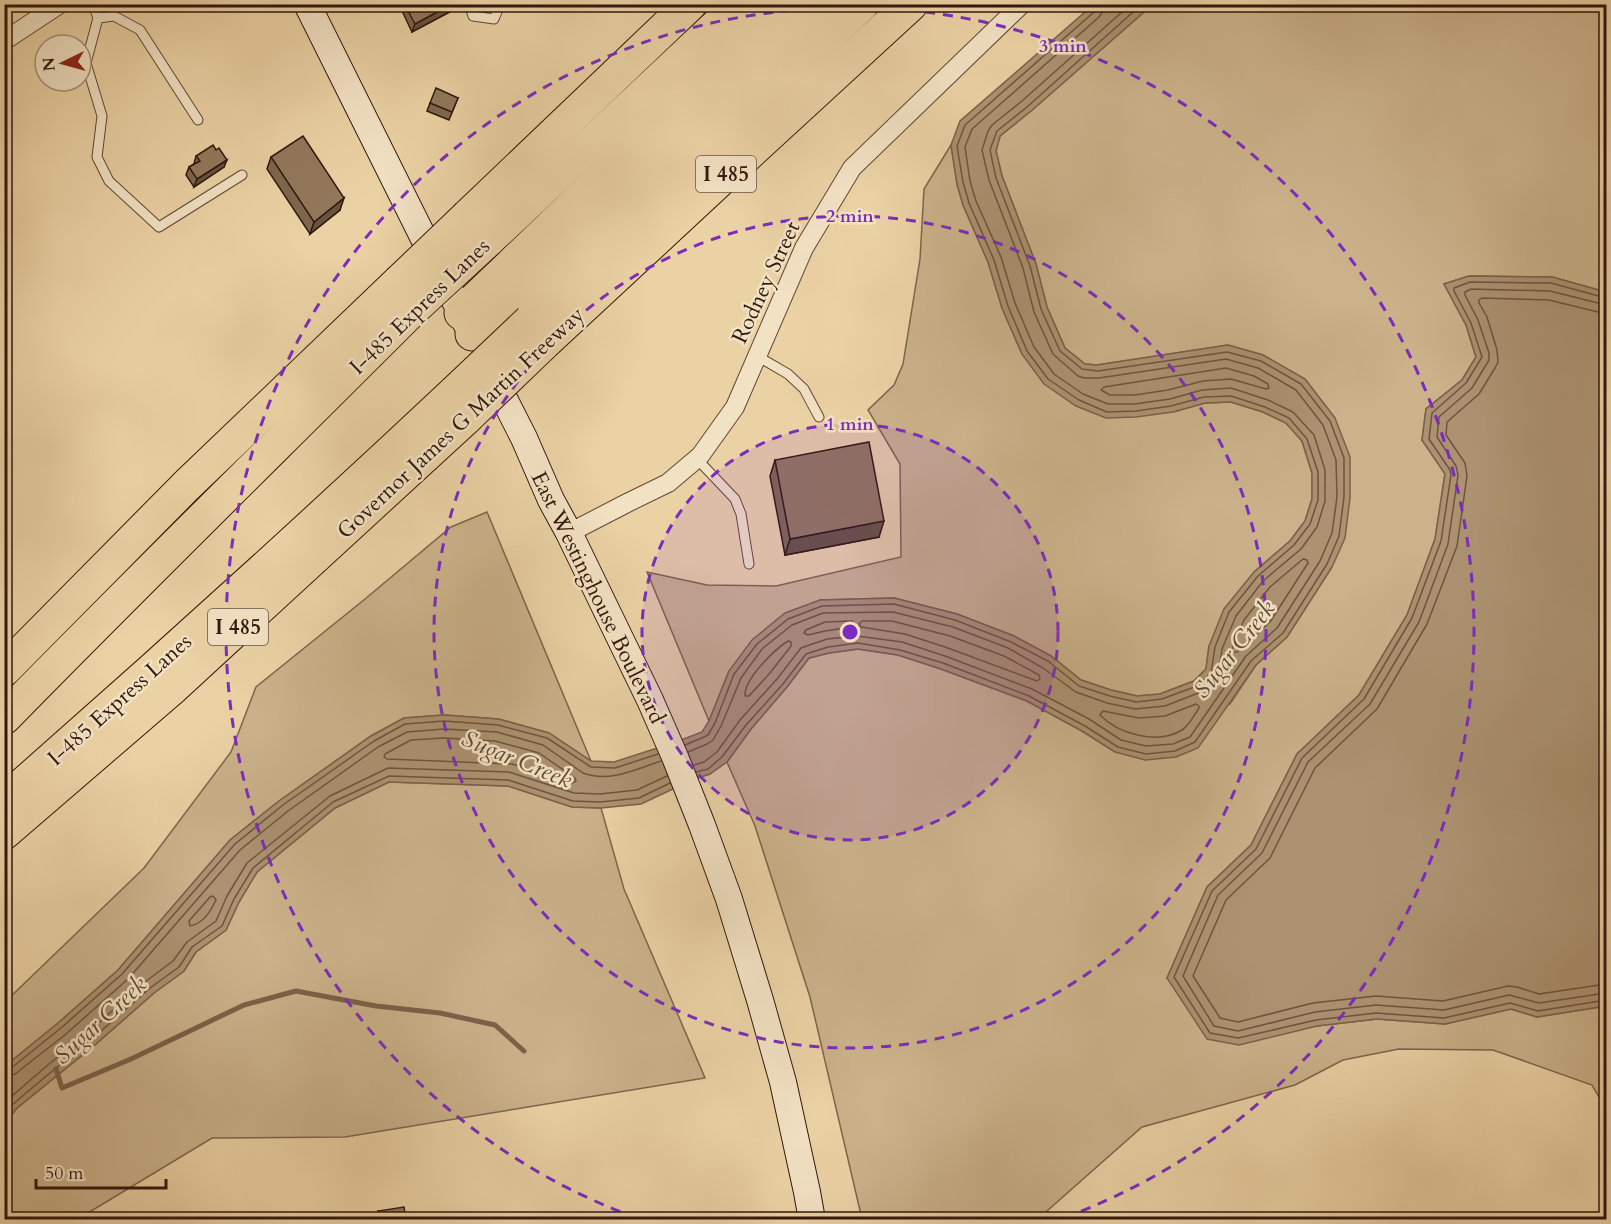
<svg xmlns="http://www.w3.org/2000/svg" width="1611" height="1224" font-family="Cardo,serif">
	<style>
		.green { fill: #cbb28b; stroke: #7e644c; stroke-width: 1.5 }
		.water { fill: #ac9271; stroke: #7b6149; stroke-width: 1.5 }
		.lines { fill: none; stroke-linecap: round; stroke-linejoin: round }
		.shore { stroke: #6e543e; stroke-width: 1.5 }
		.stream { stroke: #7b6149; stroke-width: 5 }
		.lane-casing { stroke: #604632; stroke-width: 11 }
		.street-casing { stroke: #604632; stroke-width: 20 }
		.secondary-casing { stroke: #31170c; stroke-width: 28 }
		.highway-casing { stroke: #31170c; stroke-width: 35 }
		.lane { stroke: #f2e2c4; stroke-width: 9 }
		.street { stroke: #f2e2c4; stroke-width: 18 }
		.secondary { stroke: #f2e2c4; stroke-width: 26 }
		.highway { stroke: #ebd2a5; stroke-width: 33 }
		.highway-bridge-casing { stroke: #31170c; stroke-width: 35; stroke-linecap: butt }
		.highway-bridge { stroke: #ebd2a5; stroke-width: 33 }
		.wall { fill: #7e674f; stroke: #31170c; stroke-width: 1.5 }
		.shaded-wall { fill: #665440; stroke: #31170c; stroke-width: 1.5 }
		.building { fill: #92785c; stroke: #31170c; stroke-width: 1.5 }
		.ring { fill: none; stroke: #7b2cbf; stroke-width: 3; stroke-dasharray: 10 8 }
		.labels { text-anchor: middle; stroke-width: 5; stroke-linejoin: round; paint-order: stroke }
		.shield { fill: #f2e2c4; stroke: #6b5443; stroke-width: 1.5 }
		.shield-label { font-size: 21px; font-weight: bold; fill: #31170c }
		.street-label { font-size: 22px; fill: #31170c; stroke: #f2e2c4 }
		.water-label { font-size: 24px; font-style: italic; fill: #624834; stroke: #f2e2c4 }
		.centre { fill: #7b2cbf; stroke: #f2e2c4; stroke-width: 3 }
		.ring-label { font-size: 18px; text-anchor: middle; font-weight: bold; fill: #7b2cbf; stroke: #f2e2c4; stroke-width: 5; stroke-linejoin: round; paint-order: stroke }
	</style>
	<rect width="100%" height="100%" fill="#ebd2a5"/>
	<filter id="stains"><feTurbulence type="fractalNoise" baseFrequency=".00333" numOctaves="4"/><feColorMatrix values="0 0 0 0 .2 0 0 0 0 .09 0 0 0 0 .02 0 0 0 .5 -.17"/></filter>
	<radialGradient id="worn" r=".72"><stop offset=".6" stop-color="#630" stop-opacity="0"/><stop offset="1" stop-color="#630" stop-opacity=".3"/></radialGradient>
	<!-- green -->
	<g class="green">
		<polygon points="1152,5 1606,5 1606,292 1552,277 1469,276 1444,284 1466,325 1476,357 1462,380 1426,409 1422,440 1445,473 1435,539 1407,615 1359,695 1297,754 1251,845 1207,887 1167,978 1317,1026 1377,1019 1445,1024 1511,1009 1537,1017 1606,1006 1606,1109 1592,1085 1493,1050 1399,1049 1343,1060 1295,1085 1142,1127 1047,1211 1048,1219 862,1219 810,997 755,826 727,762 751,729 787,687 809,658 829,653 858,649 898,655 941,669 1027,701 1082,731 1115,752 1230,704 1256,665 1287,637 1332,567 1335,418 1305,379 1263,355 1228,345 1097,365 1085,364 1065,348 1047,307 1036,264 1002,176 996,151 1000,136 1031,111"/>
		<polygon points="951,145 957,184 963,205 988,262 1002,308 1022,354 1173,412 1205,403 1231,402 1263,412 1286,423 1302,441 1312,473 1312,499 1305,521 1290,541 1254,572 1209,646 1206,669 1194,681 1160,694 1137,696 1111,690 1081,680 1051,656 1014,636 957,614 894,598 820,600 729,671 709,721 647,572 707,585 776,586 901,557 900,464 868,410 894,385 903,364 920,259 924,189"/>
		<polygon points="487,512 591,761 549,733 499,719 444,715 404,718 371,736 279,801 230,840 118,970 57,1024 5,1066 5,1002 144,868 231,752 256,687 365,599 451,527"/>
		<polygon points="389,782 508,786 572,807 601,808 624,889 705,1078 345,1137 212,1138 78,1219 5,1219 4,1124 16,1109 96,1044 154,993 184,971 196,952 226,930 239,902 257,872 335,808"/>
	</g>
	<!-- water -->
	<g class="water">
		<polygon points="1093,5 1152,5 1031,111 1000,136 996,151 1002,176 1036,264 1047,307 1065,348 1085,364 1097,365 1228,345 1263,355 1305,379 1335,418 1350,457 1350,498 1345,538 1332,567 1287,637 1256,665 1198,748 1176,757 1145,760 1115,752 1082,731 1027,701 941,669 898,655 858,649 829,653 809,658 787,687 751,729 727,762 710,774 692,780 641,804 601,808 572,807 508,786 389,782 335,808 257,872 239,902 226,930 196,952 184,971 154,993 96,1044 49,1082 16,1109 5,1124 5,1066 57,1024 118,970 230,840 279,801 371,736 404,718 444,715 498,719 549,733 591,761 614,762 676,742 702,732 709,721 729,671 752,640 785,613 820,600 894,598 957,614 1014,636 1051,656 1081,680 1111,690 1137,696 1160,694 1194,681 1206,669 1209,646 1224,609 1254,572 1290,541 1305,521 1312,499 1312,473 1302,441 1286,423 1263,412 1231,402 1205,403 1173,412 1136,417 1106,418 1076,406 1044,384 1022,354 1002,308 988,262 963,205 957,184 951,145 960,121"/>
		<polygon points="1469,276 1552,277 1606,292 1606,1006 1537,1017 1511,1009 1445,1024 1377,1019 1317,1026 1239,1045 1207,1039 1167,978 1207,887 1251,845 1297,754 1359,695 1407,615 1435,539 1445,474 1422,440 1426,409 1462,380 1476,357 1466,325 1444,284"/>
	</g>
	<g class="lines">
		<!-- shore -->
		<g class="shore">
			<polyline points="1606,298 1551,283 1470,282 1454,288 1454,291 1471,323 1482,357 1466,383 1432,413 1429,439 1450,470 1451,475 1441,541 1412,618 1364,699 1302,758 1256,849 1212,891 1174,977 1210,1033 1238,1038 1316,1020 1376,1013 1444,1018 1510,1003 1538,1011 1606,1000"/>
			<polyline points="1606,305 1550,291 1471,289 1465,292 1465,295 1478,320 1489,353 1489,360 1472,388 1439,417 1437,437 1456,466 1458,475 1448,544 1419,622 1370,704 1308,762 1262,853 1218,895 1183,976 1214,1026 1238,1031 1315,1012 1376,1005 1444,1010 1509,995 1539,1003 1606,993"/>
			<polyline points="1606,314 1549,300 1482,298 1479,300 1479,303 1487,317 1497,350 1498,362 1495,368 1479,394 1447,422 1446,435 1465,463 1467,476 1457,546 1427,624 1377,709 1315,768 1270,858 1226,900 1193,976 1220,1018 1238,1022 1313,1003 1376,996 1443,1001 1508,986 1517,987 1539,994 1606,984"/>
			<polygon points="1226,368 1254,376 1268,384 1269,388 1266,389 1231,379 1203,381 1168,390 1135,395 1110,395 1101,390 1104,387"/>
			<polygon points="1303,559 1307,560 1308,563 1270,622 1237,652 1233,652 1232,649 1244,620 1270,587"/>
			<polygon points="852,621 855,624 852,627 825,631 808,635 804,633 806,630 825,622"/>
			<polygon points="862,621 892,621 950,636 1004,656 1039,675 1040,679 1037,681 948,648 905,634 861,627 859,624"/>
			<path d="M 788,641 L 791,642 L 791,646 L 770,673 L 749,696 L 745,696 C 744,679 774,650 788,641 Z"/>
			<path d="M 1196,704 L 1199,706 L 1199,708 C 1194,715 1189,726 1182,730 C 1158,745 1118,734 1100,715 L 1103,711 L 1139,718 L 1165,716 Z"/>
			<polygon points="444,738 495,741 539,753 575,778 576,781 572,783 512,764 387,759 384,757 385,754 411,740"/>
			<polyline points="685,745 704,737 708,735 715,723 734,674 757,644 788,619 822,606 894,604 955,620 1011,642 1048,661 1079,686 1110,696 1136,702 1162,699 1197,686 1211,673 1215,647 1229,612 1258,576 1294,545 1310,524 1318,500 1318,472 1307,439 1289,418 1265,407 1231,396 1204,397 1171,406 1136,411 1107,412 1079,400 1048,379 1027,351 1008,306 994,260 969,203 963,182 957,146 965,125 1094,12 1096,4"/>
			<polyline points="688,752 707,744 713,740 721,726 741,678 762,649 792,625 823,613 893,612 953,627 1008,648 1043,668 1076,692 1107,703 1135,709 1165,706 1201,692 1216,678 1219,671 1222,649 1236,616 1263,581 1301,549 1317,527 1325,501 1325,470 1314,435 1293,412 1268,400 1231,388 1202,390 1170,399 1135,404 1108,404 1083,394 1054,374 1034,347 1015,303 1001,257 976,201 970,181 965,147 972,129 1099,17 1103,11 1104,4"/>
			<polyline points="694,765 704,762 717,752 740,720 777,679 801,648 827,639 857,636 902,642 945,656 1032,689 1089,719 1121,740 1146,746 1173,744 1190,737 1246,656 1277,628 1320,561 1332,533 1337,497 1336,460 1323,425 1296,390 1258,368 1226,359 1099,378 1084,378 1078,376 1053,354 1034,312 1023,268 989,180 982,150 988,131 992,125 1022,101 1131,4"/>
			<polyline points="696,772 708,769 722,757 746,725 783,684 806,654 828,647 858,643 900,650 943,663 1029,696 1085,726 1118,747 1146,754 1175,751 1195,742 1251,661 1283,633 1327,564 1339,536 1344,497 1344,458 1330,421 1301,384 1261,361 1227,352 1098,371 1082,369 1060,351 1041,309 1030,266 996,178 990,150 997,131 1027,107 1142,4"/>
			<path d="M 213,896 L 216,900 C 210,912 204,923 190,926 L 189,921 L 210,897 Z"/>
			<polyline points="4,1070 10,1069 61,1028 122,974 235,844 283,805 374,741 405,724 444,721 498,725 547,738 591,767 615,768 658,754"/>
			<path d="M 4,1078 L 15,1074 L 66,1034 L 128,979 L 240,850 L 288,811 L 378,747 L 407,732 L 444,729 L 497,732 L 543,745 L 583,773 C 609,783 637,769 661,761"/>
			<polyline points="4,1103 49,1064 87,1033 145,982 173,961 187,942 216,921 227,896 247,863 330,796 388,768 509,772 574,793 600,794 637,790 667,776"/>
			<polyline points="4,1115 12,1105 45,1077 92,1039 150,988 179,967 192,947 222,926 234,899 253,868 333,802 389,776 508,780 573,801 600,802 639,798 670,783"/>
		</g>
		<!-- stream -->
		<polyline class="stream" points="56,1069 62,1088 131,1059 244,1005 296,991 376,1006 440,1013 495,1025 524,1051"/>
		<defs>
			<g id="lane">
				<polyline points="93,4 98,18 86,63 102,116 97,157 109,181 159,227 242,175"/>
				<polyline points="469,4 473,16 494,19 499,7 499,4"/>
				<polyline points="98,18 114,16 140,30 198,120"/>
				<polyline points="757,356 788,374 804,389 819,417"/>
				<polyline points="697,459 735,499 741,514 749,564"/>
			</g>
			<g id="street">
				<polyline points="4,41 60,4"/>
				<polyline points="569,533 629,502 668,483 700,456 735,407 804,248 852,168 1022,4"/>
			</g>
			<g id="secondary">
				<polyline points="307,4 468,327"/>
				<polyline points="490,371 524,438 551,500 569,533 650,700 675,757 702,825 729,899 760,1000 783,1082 807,1192 812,1220"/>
			</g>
			<g id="highway">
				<polyline points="468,216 690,4"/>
				<polyline points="488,240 740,4"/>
				<polyline points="461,313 783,4"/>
				<polyline points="530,321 862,4"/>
				<polyline points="472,334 536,276 822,4"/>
				<polyline points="542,345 724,176 911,4"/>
				<polyline points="4,670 186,486 399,282"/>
				<path d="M 4,718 C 139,580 276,446 412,310"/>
				<path d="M 4,801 C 157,667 307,531 455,392"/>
				<polyline points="4,833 170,690 467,417"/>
			</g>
		</defs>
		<!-- lane casing -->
		<use href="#lane" class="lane-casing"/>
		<!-- street casing -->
		<use href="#street" class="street-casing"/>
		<!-- secondary casing -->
		<use href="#secondary" class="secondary-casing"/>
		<!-- highway casing -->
		<use href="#highway" class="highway-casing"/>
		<!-- lane -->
		<use href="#lane" class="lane"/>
		<!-- street -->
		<use href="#street" class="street"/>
		<!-- secondary -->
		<use href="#secondary" class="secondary"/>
		<!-- highway -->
		<use href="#highway" class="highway"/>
		<defs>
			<g id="highway-bridge">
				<polyline points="399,282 468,216"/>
				<polyline points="412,310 488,240"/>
				<polyline points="455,392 530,321"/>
				<polyline points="467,417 542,345"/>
			</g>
		</defs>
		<!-- highway-bridge casing -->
		<use href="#highway-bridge" class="highway-bridge-casing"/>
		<!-- highway-bridge -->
		<use href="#highway-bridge" class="highway-bridge"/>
	</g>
	<!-- wall -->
	<g class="wall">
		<polygon points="405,5 457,8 412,32 403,13"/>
		<polygon points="458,98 449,120 427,111 430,103"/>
		<polygon points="196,156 224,167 194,187 186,175 189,167 194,164"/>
		<polygon points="271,157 340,210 310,234 267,169"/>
		<polygon points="775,460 879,537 785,555 770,476"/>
		<polygon points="378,1211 406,1220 375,1220"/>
	</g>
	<!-- shaded-wall -->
	<g class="shaded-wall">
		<polygon points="452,4 458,4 457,8 412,32 415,24"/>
		<polygon points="227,160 224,167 194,187 197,179"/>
		<polygon points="344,198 340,210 310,234 314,222"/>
		<polygon points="884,521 879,537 785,555 790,539"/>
	</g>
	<!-- building -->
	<g class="building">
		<polygon points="407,4 452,4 415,24 405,5"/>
		<polygon points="436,88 458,98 452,112 430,103"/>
		<polygon points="303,136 344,198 314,222 271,157"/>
		<polygon points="213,145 216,150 219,148 227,160 197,179 189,167 200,161 196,156"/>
		<polygon points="869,442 884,521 790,539 775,460"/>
		<polygon points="404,1207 406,1220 380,1220 378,1211"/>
	</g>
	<!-- distance rings -->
	<circle cx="850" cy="632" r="208" fill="#7b2cbf" fill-opacity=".12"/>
	<g class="ring">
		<circle cx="850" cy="632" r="208"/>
		<circle cx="850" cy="632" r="416"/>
		<path d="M637 1218A624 624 0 1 1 1063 1218"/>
	</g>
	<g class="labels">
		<!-- shield labels -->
		<g class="shield">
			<rect x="696" y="156" width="60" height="36" rx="4.5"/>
			<rect x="208" y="609" width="60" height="36" rx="4.5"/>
		</g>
		<g class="shield-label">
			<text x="726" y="181">I 485</text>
			<text x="238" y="634">I 485</text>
		</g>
		<!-- street labels -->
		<g class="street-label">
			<text transform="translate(765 282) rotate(-65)" y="8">Rodney Street</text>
			<text transform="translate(419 306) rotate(-44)" y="8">I-485 Express Lanes</text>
			<text transform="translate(460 422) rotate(-43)" y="8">Governor James G Martin Freeway</text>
			<text transform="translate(599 597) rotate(64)" y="8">East Westinghouse Boulevard</text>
			<text transform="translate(119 699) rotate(-42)" y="8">I-485 Express Lanes</text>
		</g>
		<!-- water labels -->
		<g class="water-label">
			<text transform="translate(1234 649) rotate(-52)" y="8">Sugar Creek</text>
			<text transform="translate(517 759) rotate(22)" y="8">Sugar Creek</text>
			<text transform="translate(100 1020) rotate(-43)" y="8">Sugar Creek</text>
		</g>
	</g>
	<circle cx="850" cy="632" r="9" class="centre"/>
	<g class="ring-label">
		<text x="1063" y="52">3 min</text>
		<text x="850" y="222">2 min</text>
		<text x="850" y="430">1 min</text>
	</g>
	<!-- margin -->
	<rect width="1611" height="1224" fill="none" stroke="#ebd2a5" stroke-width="24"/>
	<rect x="6" y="6" width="1599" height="1212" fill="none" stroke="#31170c" stroke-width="3"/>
	<rect x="12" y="12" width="1587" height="1200" fill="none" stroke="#31170c" stroke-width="1.5"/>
	<!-- north arrow -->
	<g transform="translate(63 63) rotate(265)"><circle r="28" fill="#f2e2c4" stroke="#a5917a" stroke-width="1.5"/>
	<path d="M0-4.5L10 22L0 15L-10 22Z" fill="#8f2418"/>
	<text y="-9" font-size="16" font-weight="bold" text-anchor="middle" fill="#31170c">N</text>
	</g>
	<!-- scale -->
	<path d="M36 1179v9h130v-9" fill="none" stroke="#31170c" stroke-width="3"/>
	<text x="45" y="1179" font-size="18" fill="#31170c" stroke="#f2e2c4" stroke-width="4.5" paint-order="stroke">50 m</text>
	<rect width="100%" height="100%" filter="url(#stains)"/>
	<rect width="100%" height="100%" fill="url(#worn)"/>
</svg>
